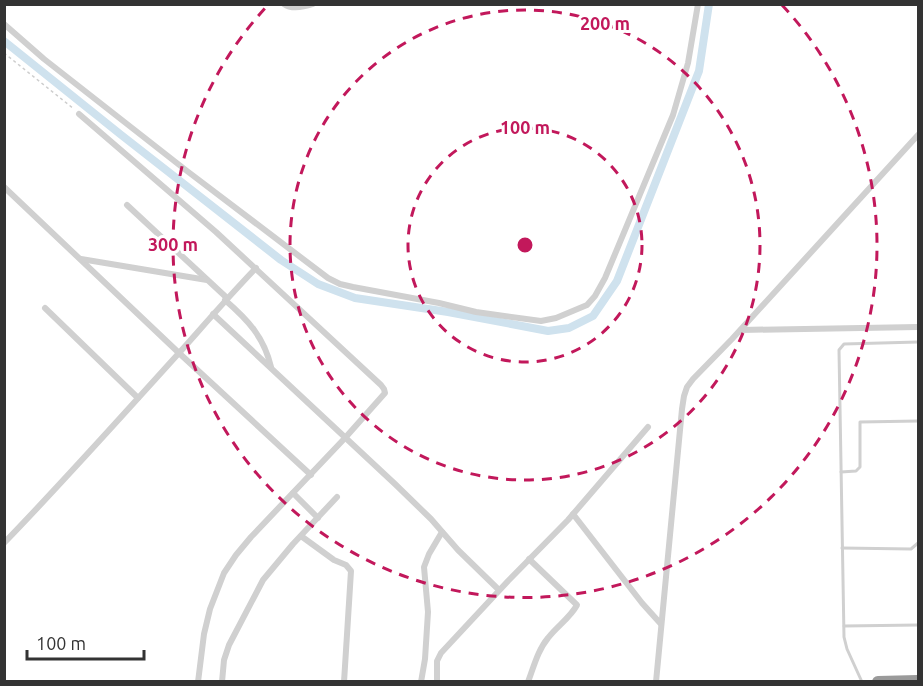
<svg xmlns="http://www.w3.org/2000/svg" width="923" height="686" font-family="Ubuntu,sans-serif">
	<style>
		.lines { fill: none; stroke-linecap: round; stroke-linejoin: round }
		.canal { stroke: #cfe2ee; stroke-width: 8 }
		.path { stroke: #cdcdcd; stroke-width: 1.5; stroke-dasharray: 3 3; stroke-linecap: butt }
		.lane { stroke: #d0d0d0; stroke-width: 3 }
		.street { stroke: #d0d0d0; stroke-width: 6 }
		.highway { stroke: #9a9a9a; stroke-width: 12 }
		.ring { fill: none; stroke: #c2185b; stroke-width: 3; stroke-dasharray: 10 8 }
		.centre { fill: #c2185b; stroke: #fff; stroke-width: 3 }
		.ring-label { font-size: 18px; text-anchor: middle; font-weight: bold; fill: #c2185b; stroke: #fff; stroke-width: 6; stroke-linejoin: round; paint-order: stroke }
	</style>
	<rect width="100%" height="100%" fill="#fff"/>
	<g class="lines">
		<!-- canal -->
		<polyline class="canal" points="4,41 120,134 281,260 318,284 355,298 448,312 548,331 569,328 593,316 617,281 699,71 709,4"/>
		<!-- path -->
		<polyline class="path" points="4,53 74,109"/>
		<!-- lane -->
		<g class="lane">
			<polyline points="841,472 856,471 860,467 860,422 918,421"/>
			<polyline points="842,548 911,549 918,543"/>
			<polyline points="844,626 918,625"/>
			<polyline points="862,682 847,649 844,637 839,350 844,344 918,342"/>
		</g>
		<!-- street -->
		<g class="street">
			<path d="M 284,4 C 292,10 304,7 313,4"/>
			<polyline points="4,24 44,59 187,171 328,278 340,284 353,287 439,303 476,312 541,321 556,318 587,305 595,296 605,278 673,115 688,63 698,4"/>
			<polyline points="79,114 216,232 381,385 384,389 385,393 345,438 251,537 236,555 224,573 210,609 204,634 198,682"/>
			<polyline points="4,187 179,353 311,475"/>
			<polyline points="127,205 227,298"/>
			<polyline points="81,259 207,280"/>
			<path d="M 225,300 C 248,320 264,337 271,367"/>
			<polyline points="45,308 138,398"/>
			<polyline points="213,314 395,484 431,519 458,550 499,590"/>
			<polyline points="741,330 918,327"/>
			<polyline points="293,493 318,518"/>
			<polyline points="573,514 642,603 660,623"/>
			<polyline points="301,536 334,560 346,565 351,571 344,682"/>
			<path d="M 4,543 C 64,481 121,417 179,353 C 204,325 229,296 256,268"/>
			<polyline points="222,682 224,660 229,645 263,580 293,544 337,497"/>
			<polyline points="421,682 425,659 428,612 424,567 429,554 442,532"/>
			<polyline points="437,682 437,661 441,653 508,581 568,520 648,427"/>
			<path d="M 528,682 C 534,666 538,650 548,638 C 557,626 570,618 577,605 L 529,559"/>
			<polyline points="656,682 682,409 684,396 687,387 693,379 732,339 918,135"/>
		</g>
		<!-- highway -->
		<polyline class="highway" points="878,682 918,681"/>
	</g>
	<!-- distance rings -->
	<g class="ring">
		<circle cx="525" cy="245" r="117"/>
		<circle cx="525" cy="245" r="235"/>
		<path d="M782 5A352 352 0 1 1 268 5"/>
	</g>
	<circle cx="525" cy="245" r="9" class="centre"/>
	<g class="ring-label">
		<text x="605" y="30">200 m</text>
		<text x="525" y="134">100 m</text>
		<text x="173" y="251">300 m</text>
	</g>
	<!-- border -->
	<rect width="923" height="686" fill="none" stroke="#333333" stroke-width="12"/>
	<!-- scale -->
	<path d="M27 650v9h117v-9" fill="none" stroke="#333333" stroke-width="3"/>
	<text x="36" y="650" font-size="18" fill="#333333" stroke="#ffffff" stroke-width="4.5" paint-order="stroke">100 m</text>
</svg>
